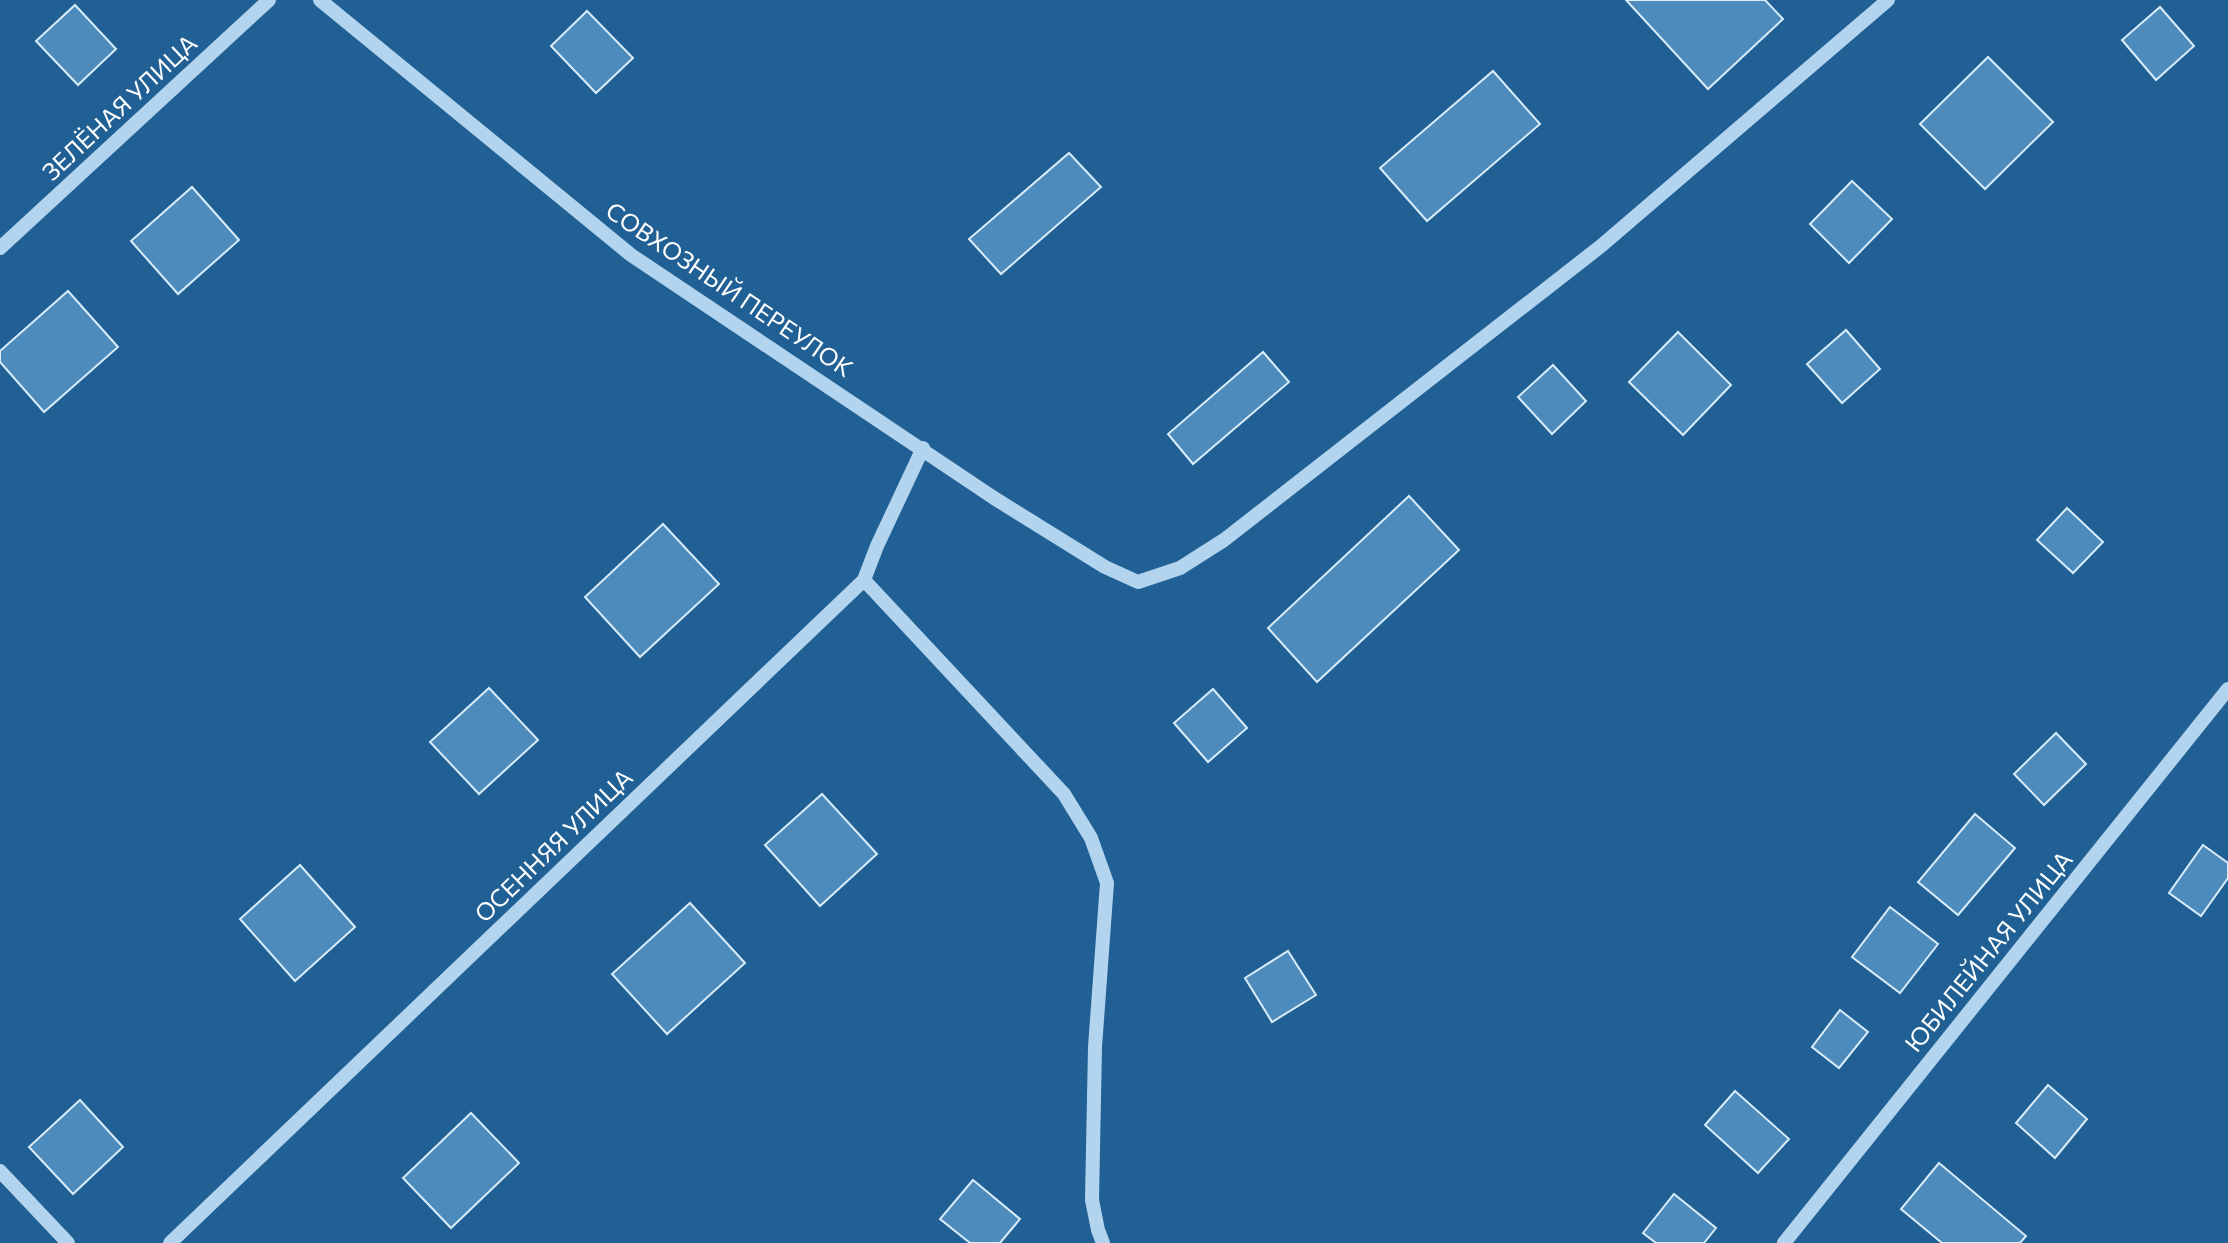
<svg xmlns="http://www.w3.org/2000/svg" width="2228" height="1243" font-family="Commissioner,sans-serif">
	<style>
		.building { fill: #4d8bbc; stroke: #d9ecfa; stroke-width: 2 }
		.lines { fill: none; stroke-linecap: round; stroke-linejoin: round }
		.minor { stroke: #b3d4ee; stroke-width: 14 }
		.labels { text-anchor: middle; stroke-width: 6; stroke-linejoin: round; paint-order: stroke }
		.street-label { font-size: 24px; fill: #fff; stroke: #206094 }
	</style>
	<rect width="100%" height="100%" fill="#206094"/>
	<!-- building -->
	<g class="building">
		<polygon points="1626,0 1765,0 1783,19 1708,89"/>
		<polygon points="75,5 116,49 78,85 36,41"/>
		<polygon points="2160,7 2194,46 2156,80 2122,40"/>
		<polygon points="587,11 633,58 596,93 551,46"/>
		<polygon points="1988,57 2053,122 1985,189 1920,124"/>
		<polygon points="1493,71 1540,124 1427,221 1380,168"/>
		<polygon points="1069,153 1101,187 1001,274 969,239"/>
		<polygon points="1852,181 1892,219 1849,263 1810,224"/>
		<polygon points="192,187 239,240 178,294 131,241"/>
		<polygon points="68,291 118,347 44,412 0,362 0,351"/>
		<polygon points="1846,330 1880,369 1842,403 1807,364"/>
		<polygon points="1678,332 1731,385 1683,435 1629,382"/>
		<polygon points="1263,352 1289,382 1193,464 1168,434"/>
		<polygon points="1553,365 1586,401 1552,434 1518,397"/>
		<polygon points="1409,496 1459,550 1317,682 1268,628"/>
		<polygon points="2067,508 2103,542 2073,573 2037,540"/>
		<polygon points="663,524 719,584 640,657 585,597"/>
		<polygon points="489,688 538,740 479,794 430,742"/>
		<polygon points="1213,689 1247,728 1208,762 1174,723"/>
		<polygon points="2056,733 2086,764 2044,805 2014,774"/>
		<polygon points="822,794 877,854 820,906 765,845"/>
		<polygon points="1975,814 2015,848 1958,915 1918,882"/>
		<polygon points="2203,845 2228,863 2228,878 2201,916 2169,893"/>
		<polygon points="300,865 355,927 295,981 240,919"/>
		<polygon points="690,903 745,963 667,1034 612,974"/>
		<polygon points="1890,907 1938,944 1900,993 1852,957"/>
		<polygon points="1288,951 1316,995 1272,1022 1245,978"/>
		<polygon points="1840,1010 1868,1032 1839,1068 1812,1047"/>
		<polygon points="2048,1085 2087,1119 2055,1158 2016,1123"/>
		<polygon points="1735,1091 1789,1139 1758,1173 1705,1125"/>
		<polygon points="80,1100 123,1147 73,1194 29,1147"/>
		<polygon points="471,1113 519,1163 451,1228 403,1178"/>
		<polygon points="1939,1163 2026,1236 2020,1243 1942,1243 1901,1209"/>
		<polygon points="973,1180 1020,1219 1000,1243 970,1243 940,1219"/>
		<polygon points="1674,1194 1716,1228 1704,1243 1656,1243 1643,1233"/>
	</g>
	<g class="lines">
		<!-- minor -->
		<g class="minor">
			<polyline points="320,0 631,255 994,498 1105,567 1138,582 1180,568 1224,540 1601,246 1888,0"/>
			<polyline points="0,248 269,0"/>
			<polyline points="864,580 1064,794 1091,838 1107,883 1095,1047 1092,1200 1098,1230 1103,1243"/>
			<polyline points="0,1171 68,1243"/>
			<polyline points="170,1243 864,580 877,546 923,448"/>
			<polyline points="1784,1243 2228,689"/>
		</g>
	</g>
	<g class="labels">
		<!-- street labels -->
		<g class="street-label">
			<text transform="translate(120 108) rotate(-43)" y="8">ЗЕЛЁНАЯ УЛИЦА</text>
			<text transform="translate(729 290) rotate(34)" y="8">СОВХОЗНЫЙ ПЕРЕУЛОК</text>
			<text transform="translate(554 846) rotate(-44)" y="8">ОСЕННЯЯ УЛИЦА</text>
			<text transform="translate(1989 952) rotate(-51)" y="8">ЮБИЛЕЙНАЯ УЛИЦА</text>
		</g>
	</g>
</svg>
